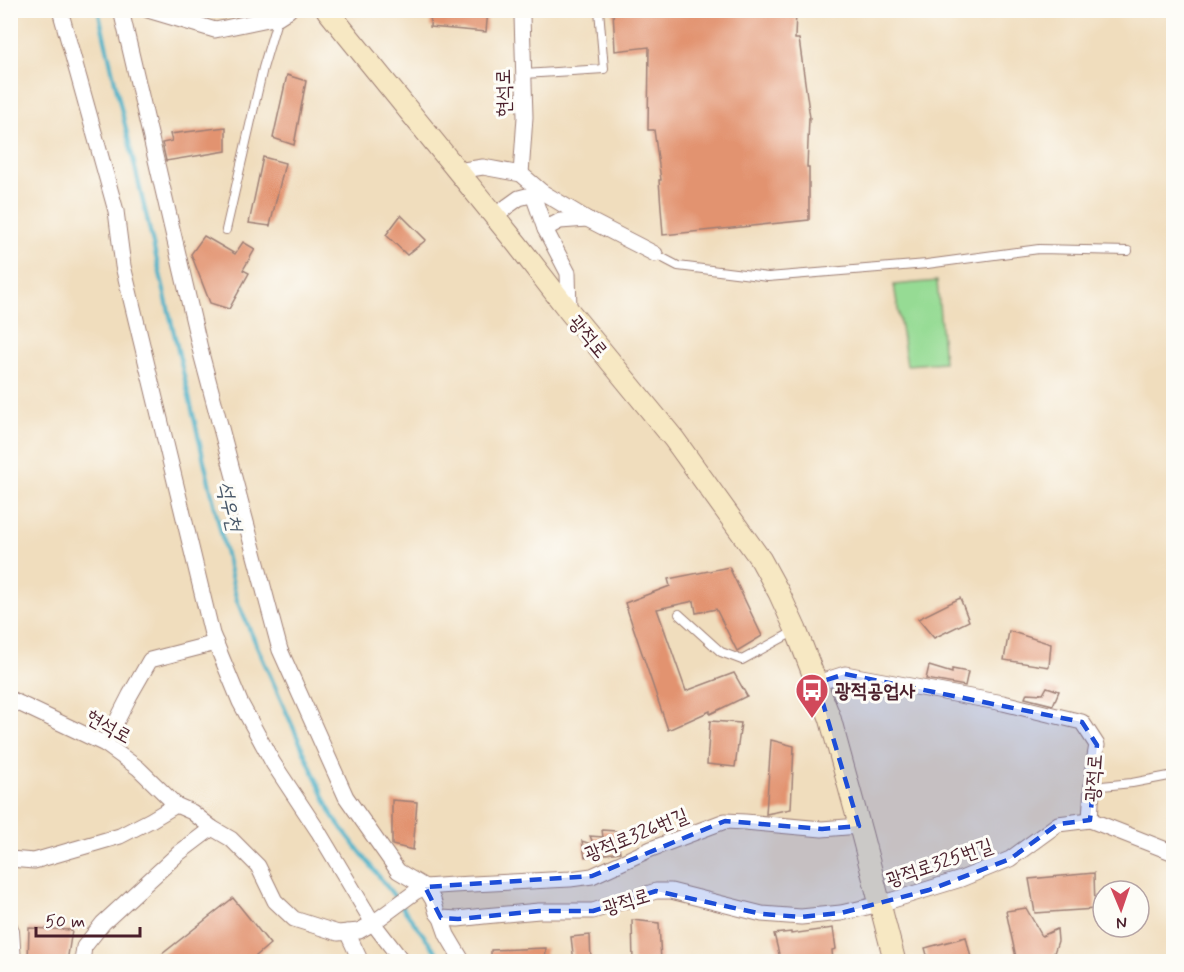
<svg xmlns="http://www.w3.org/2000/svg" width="1184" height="972" font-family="Mynerve,'Poor Story',sans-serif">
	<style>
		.green { fill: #96db94; stroke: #707d60; stroke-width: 1.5 }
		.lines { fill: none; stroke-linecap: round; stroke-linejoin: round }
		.stream { stroke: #49b1c8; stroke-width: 4 }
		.building { fill: #e29370 }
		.lane-casing { stroke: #9d7e74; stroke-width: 10 }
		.street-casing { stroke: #9d7e74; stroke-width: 17 }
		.secondary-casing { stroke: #9d7e74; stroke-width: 23 }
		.lane { stroke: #fff; stroke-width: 8 }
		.street { stroke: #fff; stroke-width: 15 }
		.secondary { stroke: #f7e8c3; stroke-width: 21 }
		.marked { fill: #1d4ed8; fill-opacity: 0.2; stroke: #1d4ed8; stroke-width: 4.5; stroke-dasharray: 12 8; stroke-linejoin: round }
		.labels { text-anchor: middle; stroke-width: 6; stroke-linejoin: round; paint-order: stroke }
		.street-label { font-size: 20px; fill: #4a1f2b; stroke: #fdfcf7 }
		.poi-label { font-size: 20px; font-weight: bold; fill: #4a1f2b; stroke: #fdfcf7; text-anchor: start }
		.water-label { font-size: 21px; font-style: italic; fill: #4a596a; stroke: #fdfcf7 }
	</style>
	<rect width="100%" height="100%" fill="#fdfcf7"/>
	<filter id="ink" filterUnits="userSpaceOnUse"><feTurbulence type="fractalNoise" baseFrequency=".0167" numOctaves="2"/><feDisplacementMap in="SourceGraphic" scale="12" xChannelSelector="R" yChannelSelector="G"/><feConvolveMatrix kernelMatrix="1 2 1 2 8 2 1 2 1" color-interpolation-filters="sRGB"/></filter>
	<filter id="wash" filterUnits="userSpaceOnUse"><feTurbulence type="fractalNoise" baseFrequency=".008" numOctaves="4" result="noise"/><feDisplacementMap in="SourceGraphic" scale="24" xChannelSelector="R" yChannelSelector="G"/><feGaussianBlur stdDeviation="1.35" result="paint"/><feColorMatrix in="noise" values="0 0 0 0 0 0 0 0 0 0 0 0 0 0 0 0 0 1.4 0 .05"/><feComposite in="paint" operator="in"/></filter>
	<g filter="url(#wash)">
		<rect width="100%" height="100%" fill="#f0ddbd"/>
		<!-- green -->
		<polygon class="green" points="937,281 944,362 907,365 894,285"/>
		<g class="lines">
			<!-- stream -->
			<g class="stream">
				<polyline points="98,10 237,601 333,817 398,901"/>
				<polyline points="402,907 444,962"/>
			</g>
		</g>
		<g id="blocks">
			<!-- building -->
			<g class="building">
				<polygon points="431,10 488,10 486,32 430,27"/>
				<polygon points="613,10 796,10 795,39 799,39 810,118 809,118 807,167 809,167 809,220 663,235 659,180 661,180 654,130 648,130 649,47 615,51"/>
				<polygon points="287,75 306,81 294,145 273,138"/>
				<polygon points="226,127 226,151 166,161 162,143 172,141 170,134"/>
				<polygon points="263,157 285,163 270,226 249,223"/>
				<polygon points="401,215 426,240 407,255 386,235"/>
				<polygon points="204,236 235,254 243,242 255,249 243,270 249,273 229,309 210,303 191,254"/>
				<polygon points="729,567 762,636 737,651 716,609 696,613 694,601 657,609 686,691 734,673 747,696 710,714 710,711 668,730 625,603 670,586 668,579"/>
				<polygon points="960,598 969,621 934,638 918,619"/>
				<polygon points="1009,631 1051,644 1049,667 1004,660"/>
				<polygon points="929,666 952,673 952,669 968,672 965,686 926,679"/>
				<polygon points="1047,687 1059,691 1053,705 1025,698 1027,693 1043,694"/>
				<polygon points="710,721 741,723 735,767 707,764"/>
				<polygon points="771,740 794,746 791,809 766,814"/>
				<polygon points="392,800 417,802 413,850 392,845"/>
				<polygon points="602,830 616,831 620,852 585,857 582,841 594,845 590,836 603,837"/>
				<polygon points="1094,873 1095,909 1035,913 1029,879"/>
				<polygon points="233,898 270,944 249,962 152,962"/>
				<polygon points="1026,908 1042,936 1057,929 1058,941 1051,962 1017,962 1006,911"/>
				<polygon points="632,920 659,923 661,962 633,962"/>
				<polygon points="29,928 72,930 67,962 28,962"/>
				<polygon points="833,928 836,949 832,950 833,962 781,962 774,934 791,932 791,934"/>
				<polygon points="590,935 591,962 574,962 571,937"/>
				<polygon points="966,937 972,962 929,962 925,948"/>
				<polygon points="546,948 545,962 491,962 491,950"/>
			</g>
		</g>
	</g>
	<g filter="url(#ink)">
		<use href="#blocks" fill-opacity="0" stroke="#9d7e74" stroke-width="1.5"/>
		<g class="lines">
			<defs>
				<g id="lane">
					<polyline points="524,74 604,69 599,10"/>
					<polyline points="226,230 263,68 278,17"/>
					<polyline points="655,254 678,266 768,277 927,264 1039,249 1128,251"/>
					<polyline points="679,614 721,652 742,660 795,631"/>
					<polyline points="1092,787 1132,783 1169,776"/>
					<polyline points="10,918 15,931 17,962"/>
				</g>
				<g id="street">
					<polyline points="60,10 116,211 123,266 212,634 240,702 273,763 318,831 373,923 403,962"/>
					<polyline points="121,10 202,357 280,650 346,797 398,871 425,887 433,900 437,913 441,918 447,935 463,962"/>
					<polyline points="148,10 215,30 278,17 289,10"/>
					<polyline points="520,10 522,16 525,117 521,174"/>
					<polyline points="457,171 483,167 521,174 542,192"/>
					<polyline points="533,195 545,229 568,273 569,311"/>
					<polyline points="494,216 519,198 542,192 587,219 655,254"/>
					<polyline points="545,229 560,221 587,219"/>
					<polyline points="817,683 845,674 1003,703 1082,722 1097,745 1093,768 1090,820"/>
					<polyline points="10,699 105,744 138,768 176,805"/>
					<polyline points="105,744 130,695 150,660 216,643"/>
					<polyline points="10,859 34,861 120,836 151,820 176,805 192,812 212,828 231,839 258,866 275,901 294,919 338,933 359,931 373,923 415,892 425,887 453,885 570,879 592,876 651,849 725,821 745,822 822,829 859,826"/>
					<polyline points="441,918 458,919 484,916 539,911 593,911 656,891 671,891 762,914 801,917 841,913 880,904 961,879 1010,859 1058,824 1090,820 1174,853"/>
					<polyline points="347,932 361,962"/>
					<polyline points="82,962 84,947 103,923 179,853 212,828"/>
				</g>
				<polyline id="secondary" points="327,10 517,244 569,311 674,439 761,560 779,593 796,630 830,718 862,835 895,962"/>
			</defs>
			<!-- lane casing -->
			<use href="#lane" class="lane-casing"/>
			<!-- street casing -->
			<use href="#street" class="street-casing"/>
			<!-- secondary casing -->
			<use href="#secondary" class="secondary-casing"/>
			<!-- lane -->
			<use href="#lane" class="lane"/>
			<!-- street -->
			<use href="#street" class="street"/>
			<!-- secondary -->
			<use href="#secondary" class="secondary"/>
		</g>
	</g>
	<!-- marked area -->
	<path class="marked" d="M 845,674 L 1082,722 L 1097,745 L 1090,820 L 1058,824 L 1010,859 L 929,890 L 841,913 L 801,917 L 762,914 L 656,891 L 593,911 L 539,911 L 458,919 L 441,918 L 425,887 L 592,876 L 725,821 L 822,829 L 859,826 L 817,683 Z"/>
	<!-- icons -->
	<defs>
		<symbol id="bus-pin" viewBox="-11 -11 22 30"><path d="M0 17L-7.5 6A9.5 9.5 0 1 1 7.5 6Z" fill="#d1495b" stroke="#fdfcf7"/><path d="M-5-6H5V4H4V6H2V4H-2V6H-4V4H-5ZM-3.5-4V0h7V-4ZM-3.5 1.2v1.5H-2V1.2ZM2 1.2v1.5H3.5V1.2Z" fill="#fff"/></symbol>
	</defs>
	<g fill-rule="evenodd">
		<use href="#bus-pin" x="793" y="671" width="38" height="52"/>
	</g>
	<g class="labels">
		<!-- street labels -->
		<g class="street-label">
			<text transform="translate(503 93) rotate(-91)" y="7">현석로</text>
			<text transform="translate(589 336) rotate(50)" y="7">광적로</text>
			<text transform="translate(109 726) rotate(29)" y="7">현석로</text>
			<text transform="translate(1093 778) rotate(-86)" y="7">광적로</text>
			<text transform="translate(636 834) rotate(-22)" y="7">광적로326번길</text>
			<text transform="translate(939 862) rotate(-19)" y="7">광적로325번길</text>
			<text transform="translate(626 901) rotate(-17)" y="7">광적로</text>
		</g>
		<!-- poi labels -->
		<g class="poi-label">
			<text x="835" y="697">광적공업사</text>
		</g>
		<!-- water labels -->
		<g class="water-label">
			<text transform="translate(230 506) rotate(77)" y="7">석우천</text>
		</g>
	</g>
	<!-- margin -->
	<rect width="1184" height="972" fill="none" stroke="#fdfcf7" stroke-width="36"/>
	<!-- north arrow -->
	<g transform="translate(1121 909) rotate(178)"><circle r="28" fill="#fdfcf7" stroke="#b5a4a5" stroke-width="1.5"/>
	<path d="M0-4.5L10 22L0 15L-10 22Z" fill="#d1495b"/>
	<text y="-9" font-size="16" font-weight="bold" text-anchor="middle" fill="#4a1f2b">N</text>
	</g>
	<!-- scale -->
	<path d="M36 927v9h104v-9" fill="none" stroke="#4a1f2b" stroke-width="3"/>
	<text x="45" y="927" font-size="18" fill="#4a1f2b" stroke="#fdfcf7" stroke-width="4.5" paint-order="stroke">50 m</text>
</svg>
